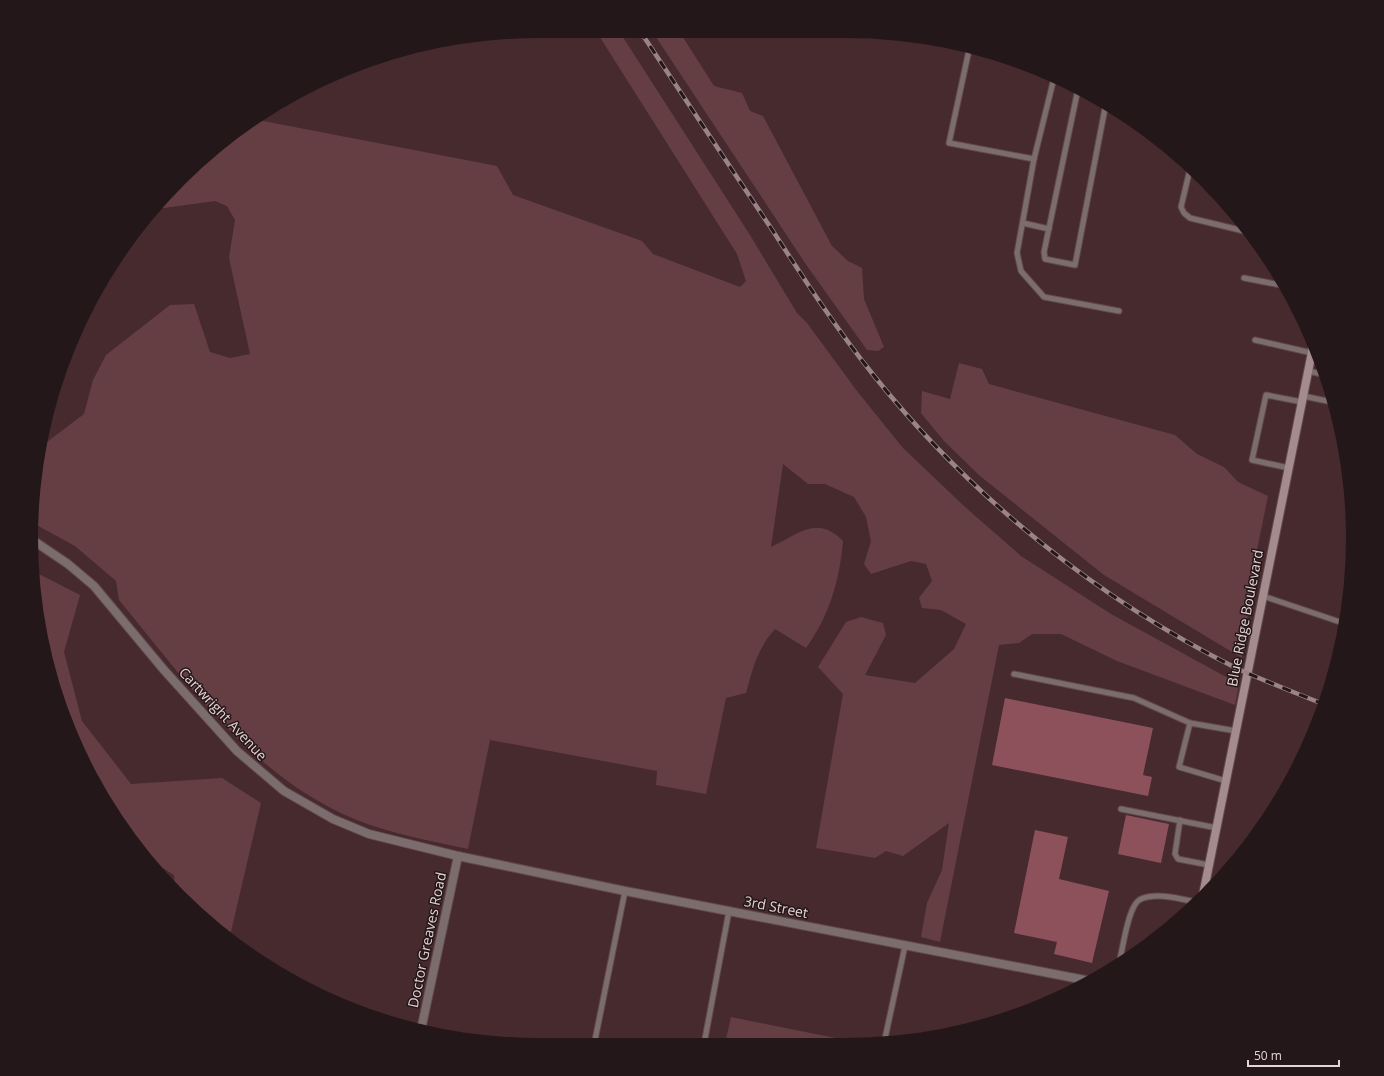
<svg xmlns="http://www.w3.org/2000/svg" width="1384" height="1076" font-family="'Open Sans',sans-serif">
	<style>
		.green { fill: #653e44 }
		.building { fill: #8d515b }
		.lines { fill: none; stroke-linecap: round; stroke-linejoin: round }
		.lane-casing { stroke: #63484c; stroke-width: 7 }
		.street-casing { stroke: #63484c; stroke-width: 10 }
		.secondary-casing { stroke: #63484c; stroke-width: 10 }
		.lane { stroke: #7b6c6e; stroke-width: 5 }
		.street { stroke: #7b6c6e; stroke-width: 8 }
		.secondary { stroke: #a38b8e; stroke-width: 8 }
		.rail-casing { stroke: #9b8487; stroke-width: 4.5 }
		.rail { stroke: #241719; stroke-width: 3; stroke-dasharray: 9; stroke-linecap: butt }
		.labels { text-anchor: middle; stroke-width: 3; stroke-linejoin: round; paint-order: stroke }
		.street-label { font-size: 14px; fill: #e6d3d5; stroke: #241719 }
	</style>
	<rect width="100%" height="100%" fill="#462a2e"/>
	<!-- green -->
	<g class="green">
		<path d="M 596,31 L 619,31 L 750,235 L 797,313 L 807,323 L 857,391 L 903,448 L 964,506 L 1021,556 L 1111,614 L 1239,684 L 1235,705 L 1117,661 L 1061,634 L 1032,634 L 1019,643 L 999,645 L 940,942 L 921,937 L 927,903 L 942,870 L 949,823 L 903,856 L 886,851 L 875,858 L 816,848 L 843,694 L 818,667 L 846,622 L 861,617 L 883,623 L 886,635 L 865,675 L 915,683 L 954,649 L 966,624 L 941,610 L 922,608 L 919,598 L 932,581 L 926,564 L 911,561 L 871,574 L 864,564 L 871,541 L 866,517 L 854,497 L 825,484 L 808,484 L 783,464 L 771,547 C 798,535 816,514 843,541 C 840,579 829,617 806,648 L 775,629 C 757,649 753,668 746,693 L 726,698 L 706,794 L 656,785 L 657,771 L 490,740 L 468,849 C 431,841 392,834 357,820 C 254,779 187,682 119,600 L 116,581 L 75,546 L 33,523 L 43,445 L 84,414 L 93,380 L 106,355 L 170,305 L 194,304 L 210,352 L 230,358 L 250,354 L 229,258 L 235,220 L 227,206 L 215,201 L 157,209 L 179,180 L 258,120 L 497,166 L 513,195 L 642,241 L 653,254 L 740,287 L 746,281 L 737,254 Z"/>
		<polygon points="652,31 679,31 714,86 742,93 750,111 763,116 832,246 848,261 862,268 864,299 884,347 878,351 867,350 807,266"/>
		<polygon points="959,363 982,369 989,384 1175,435 1197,454 1224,467 1238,482 1268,496 1257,550 1242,658 1104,575 980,476 944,441 921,413 922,391 950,399"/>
		<polygon points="35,572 80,595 64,652 82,721 131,784 222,778 261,803 230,936 175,888 174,875 148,859 99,792 48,669"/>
		<polygon points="731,1017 865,1044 725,1044"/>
	</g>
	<!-- building -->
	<g class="building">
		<polygon points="1005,698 1153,728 1143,775 1152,777 1148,796 992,765"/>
		<polygon points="1126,815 1169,824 1161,863 1118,854"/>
		<polygon points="1035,830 1068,837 1059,879 1109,891 1092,963 1054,954 1057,942 1014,933"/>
	</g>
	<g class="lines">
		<defs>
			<g id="lane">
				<polyline points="969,50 949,143 1034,159"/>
				<polyline points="1054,78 1034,159 1017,253 1021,271 1044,297 1119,311"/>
				<polyline points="1078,89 1044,252 1045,259 1075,265 1106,103"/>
				<polyline points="1190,169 1181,207 1184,213 1190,218 1248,232"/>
				<polyline points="1023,223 1049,229"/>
				<polyline points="1244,278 1286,286"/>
				<polyline points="1255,340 1312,353"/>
				<polyline points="1308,371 1326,375"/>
				<polyline points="1303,396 1332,402"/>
				<polyline points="1289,468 1252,460 1266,395 1302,402"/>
				<polyline points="1263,596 1343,623"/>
				<polyline points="1014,674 1134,698 1190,723"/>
				<polyline points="1226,781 1179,767 1190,723 1236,731"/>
				<polyline points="1121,809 1217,828"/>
				<polyline points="1180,820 1175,854 1178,859 1209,865"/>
				<path d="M 1119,963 C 1123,949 1128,904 1141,899 C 1157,892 1180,899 1196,902"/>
				<polyline points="884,1043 905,946"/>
				<polyline points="704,1044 729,911"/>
				<polyline points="594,1045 625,891"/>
			</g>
			<g id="street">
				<polyline points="31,539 68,564 94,586 164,670 237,751 284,791 333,819 369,834 458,856 625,891 1090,981"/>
				<polyline points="421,1030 458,856"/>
			</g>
			<polyline id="secondary" points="1203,895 1313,347"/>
		</defs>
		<!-- lane casing -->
		<use href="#lane" class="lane-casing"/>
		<!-- street casing -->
		<use href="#street" class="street-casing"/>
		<!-- secondary casing -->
		<use href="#secondary" class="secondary-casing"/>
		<!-- lane -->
		<use href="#lane" class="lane"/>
		<!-- street -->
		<use href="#street" class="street"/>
		<!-- secondary -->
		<use href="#secondary" class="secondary"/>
		<defs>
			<path id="rail" d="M 640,31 C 684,97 727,163 771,228 C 804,279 837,330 875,377 C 972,498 1098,599 1236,668 C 1264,681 1294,692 1323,704"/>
		</defs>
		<!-- rail casing -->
		<use href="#rail" class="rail-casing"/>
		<!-- rail -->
		<use href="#rail" class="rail"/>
	</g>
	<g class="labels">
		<!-- street labels -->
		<g class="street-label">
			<text transform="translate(1245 618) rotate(-79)" y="5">Blue Ridge Boulevard</text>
			<text transform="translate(223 714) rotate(47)" y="5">Cartwright Avenue</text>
			<text transform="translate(776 907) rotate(11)" y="5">3rd Street</text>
			<text transform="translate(427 940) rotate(-78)" y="5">Doctor Greaves Road</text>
		</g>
	</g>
	<!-- crop -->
	<path d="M0 0H1384V1076H0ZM538 38H846A500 500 0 0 1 1346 538V538A500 500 0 0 1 846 1038H538A500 500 0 0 1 38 538V538A500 500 0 0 1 538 38Z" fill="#241719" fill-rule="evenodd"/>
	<!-- scale -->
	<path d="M1248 1060v6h91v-6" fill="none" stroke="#e6d3d5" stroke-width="2"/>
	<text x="1254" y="1060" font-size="12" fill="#e6d3d5" stroke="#241719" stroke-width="3" paint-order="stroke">50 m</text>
</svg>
